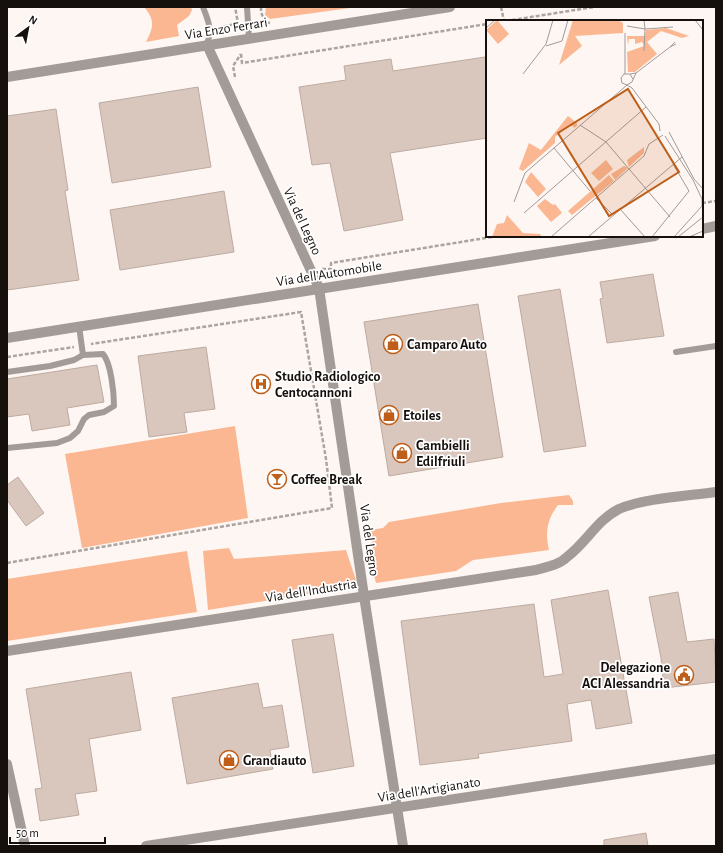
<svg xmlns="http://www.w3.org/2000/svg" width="723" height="853" font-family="'Alegreya Sans',sans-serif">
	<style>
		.green { fill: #fab792 }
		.building { fill: #d9c7bd; stroke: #bdaba2 }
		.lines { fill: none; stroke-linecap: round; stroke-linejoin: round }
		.path { stroke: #aba4a0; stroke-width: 2.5; stroke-dasharray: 4 2; stroke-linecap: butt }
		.service { stroke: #a39b97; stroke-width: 6 }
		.minor { stroke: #a39b97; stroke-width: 10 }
		.labels { text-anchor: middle; stroke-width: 3.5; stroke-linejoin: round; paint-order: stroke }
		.street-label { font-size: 14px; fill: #16100d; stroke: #fff }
		.poi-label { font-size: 14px; font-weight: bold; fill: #16100d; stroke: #fff; text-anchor: start }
		.inset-road { fill: none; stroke: #a19a96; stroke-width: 1 }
		.view { fill: #be5e19; fill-opacity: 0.15; stroke: #be5e19; stroke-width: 2 }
		.inset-edge { fill: none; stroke: #16100d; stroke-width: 2 }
	</style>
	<rect width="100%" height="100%" fill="#fef6f2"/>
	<!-- green -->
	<g class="green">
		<path d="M 144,7 L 191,7 L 192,10 L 189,16 L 177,25 L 179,36 L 146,42 C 154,27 155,20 144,7 Z"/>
		<polygon points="266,7 357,7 270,19 265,15"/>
		<polygon points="235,426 248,518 82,548 65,454"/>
		<path d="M 569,495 L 573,501 L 573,505 L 558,505 C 547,519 545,533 549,550 L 473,560 L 456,571 L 376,583 L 369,557 L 374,555 L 370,530 L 383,528 L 389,522 L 501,503 Z"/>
		<polygon points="229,548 234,559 346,550 358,586 208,610 203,551"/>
		<polygon points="187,551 197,612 7,641 7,579"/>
	</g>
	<!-- building -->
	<g class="building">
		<polygon points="485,57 487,68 487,138 390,153 403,220 344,231 330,163 312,165 299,87 346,80 344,66 391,59 393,71"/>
		<polygon points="198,87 211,167 112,183 99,103"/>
		<polygon points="56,109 68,190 65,191 79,280 7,290 7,116"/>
		<polygon points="224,191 234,252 120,270 110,210"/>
		<polygon points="653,274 664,336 607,343 600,299 603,298 600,282"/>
		<polygon points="560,289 586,446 544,452 518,296"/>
		<polygon points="478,304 503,457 389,476 364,322"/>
		<polygon points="206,347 215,409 184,413 187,432 149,437 138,356"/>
		<polygon points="97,365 104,402 67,408 70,425 32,431 29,414 7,417 7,379"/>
		<polygon points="18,477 44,513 26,526 7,500 7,485"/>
		<polygon points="608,590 632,723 596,729 591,700 567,704 572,741 478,754 479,758 420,765 401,621 534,604 544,677 563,674 551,600"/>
		<polygon points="678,592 687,642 714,639 716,682 664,688 661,658 649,597"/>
		<polygon points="333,634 354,766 313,773 292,640"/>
		<polygon points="131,672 141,730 89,739 97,791 75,794 79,815 40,821 35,789 42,788 26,689"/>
		<polygon points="258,683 263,708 282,705 289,747 270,750 273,769 187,784 172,698"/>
		<polygon points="646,833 648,846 604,846 604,840"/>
	</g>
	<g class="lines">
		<!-- path -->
		<g class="path">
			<polyline points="261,7 261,12 265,22 270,23"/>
			<polyline points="501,7 504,21"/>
			<polyline points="506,21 594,7"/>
			<polyline points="234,24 236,31"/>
			<polyline points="218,28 238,23 235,7"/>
			<polyline points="241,54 242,63 487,24"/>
			<polyline points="235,77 233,66 241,54"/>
			<polyline points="702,203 716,201"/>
			<polyline points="322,269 331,269 331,263 498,236"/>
			<polyline points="7,357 74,347"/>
			<polyline points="7,563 332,508 326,459 301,312 91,344"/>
		</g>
		<!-- service -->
		<g class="service">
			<path d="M 203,7 C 209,22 212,29 207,45"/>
			<polyline points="247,7 249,38"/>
			<polyline points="79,326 83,355"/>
			<polyline points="676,352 716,346"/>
			<path d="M 7,372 L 50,366 L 74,360 L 83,355 L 103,354 C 111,363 114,393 114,406 L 104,412 L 89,415 L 84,419 L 78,431 L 70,438 L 57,443 L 7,448"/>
		</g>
		<!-- minor -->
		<g class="minor">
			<polyline points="207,45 319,288 364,596 403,846"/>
			<polyline points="7,77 450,7"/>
			<polyline points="702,229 716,226"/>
			<polyline points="7,338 655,236"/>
			<path d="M 7,651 L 536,570 C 547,567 559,565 567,557 C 586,543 597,520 619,509 C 644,498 688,496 716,492"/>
			<polyline points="7,764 25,846"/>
			<polyline points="146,846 716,759"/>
		</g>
	</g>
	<!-- icons -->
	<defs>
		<symbol id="shop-ring" viewBox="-11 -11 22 22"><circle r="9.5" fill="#fff" stroke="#be5e19" stroke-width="1.5"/><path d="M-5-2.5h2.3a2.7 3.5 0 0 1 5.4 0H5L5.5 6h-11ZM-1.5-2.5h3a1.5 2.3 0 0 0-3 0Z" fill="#be5e19"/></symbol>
		<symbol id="hospital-ring" viewBox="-11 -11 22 22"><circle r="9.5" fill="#fff" stroke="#be5e19" stroke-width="1.5"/><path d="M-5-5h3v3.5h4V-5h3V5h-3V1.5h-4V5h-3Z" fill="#be5e19"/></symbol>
		<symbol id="bar-ring" viewBox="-11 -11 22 22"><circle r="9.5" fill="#fff" stroke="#be5e19" stroke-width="1.5"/><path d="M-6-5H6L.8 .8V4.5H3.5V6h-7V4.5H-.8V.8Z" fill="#be5e19"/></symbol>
		<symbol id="civic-ring" viewBox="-11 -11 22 22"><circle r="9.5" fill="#fff" stroke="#be5e19" stroke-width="1.5"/><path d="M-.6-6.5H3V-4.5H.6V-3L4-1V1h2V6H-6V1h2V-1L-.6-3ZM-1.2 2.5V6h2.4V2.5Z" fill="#be5e19"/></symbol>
	</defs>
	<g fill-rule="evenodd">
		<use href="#shop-ring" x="382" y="333" width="22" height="22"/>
		<use href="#hospital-ring" x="250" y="373" width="22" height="22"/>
		<use href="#shop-ring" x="378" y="404" width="22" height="22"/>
		<use href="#shop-ring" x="391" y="442" width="22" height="22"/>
		<use href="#bar-ring" x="266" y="468" width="22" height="22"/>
		<use href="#civic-ring" x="673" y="664" width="22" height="22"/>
		<use href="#shop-ring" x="218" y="749" width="22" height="22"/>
	</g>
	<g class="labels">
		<!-- street labels -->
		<g class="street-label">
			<text transform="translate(226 28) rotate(-9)" y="5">Via Enzo Ferrari</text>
			<text transform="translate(303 221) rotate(65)" y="5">Via del Legno</text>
			<text transform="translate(329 273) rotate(-9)" y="5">Via dell'Automobile</text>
			<text transform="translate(370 540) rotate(82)" y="5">Via del Legno</text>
			<text transform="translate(311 590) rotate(-9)" y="5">Via dell'Industria</text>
			<text transform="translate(429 789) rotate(-9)" y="5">Via dell'Artigianato</text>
		</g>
		<!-- poi labels -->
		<g class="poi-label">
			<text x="407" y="349">Camparo Auto</text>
			<text x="275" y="381">Studio Radiologico<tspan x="275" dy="16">Centocannoni</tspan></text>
			<text x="403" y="420">Etoiles</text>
			<text x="416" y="450">Cambielli<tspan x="416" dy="16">Edilfriuli</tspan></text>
			<text x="291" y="484">Coffee Break</text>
			<text x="670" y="672" text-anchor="end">Delegazione<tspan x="670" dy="16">ACI Alessandria</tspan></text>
			<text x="243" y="765">Grandiauto</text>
		</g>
	</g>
	<!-- overview -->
	<g transform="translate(486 20)">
		<rect width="217" height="217" fill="#fef6f2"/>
		<path d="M 11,0 L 23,14 L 12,24 L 0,10 ZM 87,0 L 132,0 L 137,3 L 137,13 L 89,16 L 96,26 L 73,45 ZM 180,8 L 203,16 L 196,18 L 175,11 L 161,22 L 171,34 L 149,52 L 142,52 L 141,32 L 158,26 L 156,22 L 149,24 L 149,19 L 143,19 L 142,25 L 141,16 L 159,16 L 160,10 ZM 82,96 L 91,103 L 91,106 L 88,108 L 87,106 L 82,106 L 69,117 L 69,123 L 37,151 L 33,149 L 43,123 L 55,130 ZM 158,127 L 158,133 L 143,147 L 141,140 ZM 120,140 L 127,149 L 113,161 L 105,153 ZM 138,146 L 142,148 L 129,160 L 125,154 ZM 45,152 L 60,169 L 52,177 L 39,162 ZM 123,155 L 128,161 L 86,195 L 82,191 ZM 59,179 L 67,185 L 69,184 L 76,193 L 65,202 L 51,186 ZM 21,195 L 37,213 L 54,214 L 56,217 L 6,217 L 11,204 L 18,203 Z" fill="#fab792"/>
		<path class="inset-road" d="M 209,0 L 217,10M 141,6 L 159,9 L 158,0M 0,8 L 9,0M 139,13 L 139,54M 189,22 L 184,27 L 190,24M 60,26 L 76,21 L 82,0M 158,31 L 159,9 L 187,7M 150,53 L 184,27M 37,54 L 60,24 L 67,0M 144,54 L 150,53 L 146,62 L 141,65 L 136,63 L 135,58 L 138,54 L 144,54 L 147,59M 94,105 L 120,122 L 184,197M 183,112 L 208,159M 179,116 L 207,160M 68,128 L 104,171M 208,159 L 217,169M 110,178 L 127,195M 28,182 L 39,153 L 141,65 L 146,68 L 173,104 L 174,111M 134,189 L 159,217M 38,193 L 160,87M 65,217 L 158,136 L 163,124 L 177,115M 102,217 L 196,137M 166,217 L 203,171 L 187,144M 188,217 L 216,186 L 216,179 L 207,160M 192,217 L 217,197M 203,217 L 217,211"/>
		<path class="view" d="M 142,69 L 193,152 L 123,196 L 72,113 Z"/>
		<rect width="217" height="217" class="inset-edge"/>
	</g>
	<!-- border -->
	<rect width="723" height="853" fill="none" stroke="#16100d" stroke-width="16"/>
	<!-- north arrow -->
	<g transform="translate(28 28) rotate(32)" stroke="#ffffff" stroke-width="3" paint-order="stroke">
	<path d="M0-3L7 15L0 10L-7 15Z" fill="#16100d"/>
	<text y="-6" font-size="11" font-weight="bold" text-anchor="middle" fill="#16100d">N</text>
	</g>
	<!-- scale -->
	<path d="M10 837v6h95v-6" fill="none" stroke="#16100d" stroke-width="2"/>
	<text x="16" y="837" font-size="12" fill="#16100d" stroke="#ffffff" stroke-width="3" paint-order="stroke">50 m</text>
</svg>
